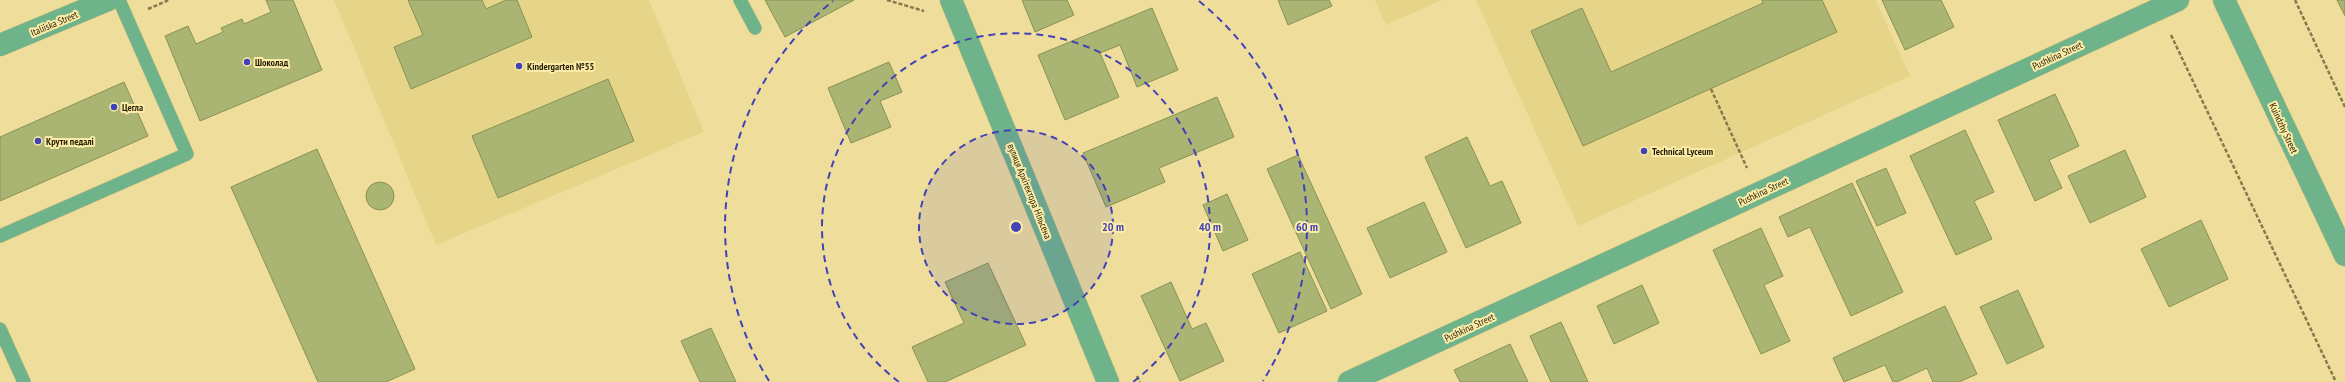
<svg xmlns="http://www.w3.org/2000/svg" width="2345" height="382" font-family="'PT Sans Narrow',sans-serif">
	<style>
		.built { fill: #e6d488 }
		.building { fill: #aab574; stroke: #889252 }
		.lines { fill: none; stroke-linecap: round; stroke-linejoin: round }
		.service-casing { stroke: #cbbc80; stroke-width: 14 }
		.minor-casing { stroke: #cbbc80; stroke-width: 23 }
		.tertiary-casing { stroke: #cbbc80; stroke-width: 23 }
		.path { stroke: #867a4c; stroke-width: 2.5; stroke-dasharray: 4 2; stroke-linecap: butt }
		.service { stroke: #6fb38a; stroke-width: 13 }
		.minor { stroke: #6fb38a; stroke-width: 22 }
		.tertiary { stroke: #6fb38a; stroke-width: 22 }
		.ring { fill: none; stroke: #4242b7; stroke-width: 2; stroke-dasharray: 7 5 }
		.poi-dot { fill: #4242b7; stroke: #fceca8; stroke-width: 1.5 }
		.labels { text-anchor: middle; stroke-width: 4; stroke-linejoin: round; paint-order: stroke }
		.street-label { font-size: 10px; fill: #261f04; stroke: #fceca8 }
		.poi-label { font-size: 10px; font-weight: bold; fill: #261f04; stroke: #fceca8; text-anchor: start }
		.centre { fill: #4242b7; stroke: #fceca8; stroke-width: 2 }
		.ring-label { font-size: 12px; text-anchor: middle; font-weight: bold; fill: #4242b7; stroke: #fceca8; stroke-width: 4; stroke-linejoin: round; paint-order: stroke }
	</style>
	<rect width="100%" height="100%" fill="#efde9b"/>
	<!-- built -->
	<g class="built">
		<polygon points="334,0 649,0 704,132 436,245"/>
		<polygon points="1375,0 1442,0 1386,25"/>
		<polygon points="1476,0 1876,0 1910,76 1578,226"/>
	</g>
	<!-- building -->
	<g class="building">
		<polygon points="266,0 293,0 322,70 200,121 165,36 188,26 196,44 223,32 221,28 242,19 244,24 271,12"/>
		<polygon points="408,0 482,0 486,9 506,0 517,0 532,37 411,89 394,47 423,35"/>
		<polygon points="765,0 854,0 785,37"/>
		<polygon points="1022,0 1067,0 1074,15 1035,32"/>
		<polygon points="1278,0 1329,0 1332,6 1288,25"/>
		<polygon points="1762,0 1822,0 1837,32 1583,146 1531,31 1582,8 1611,72 1763,3"/>
		<polygon points="1882,0 1941,0 1954,27 1905,50"/>
		<polygon points="2337,0 2345,0 2345,16"/>
		<polygon points="1152,8 1178,70 1137,87 1120,45 1100,53 1119,97 1065,120 1038,55"/>
		<polygon points="889,62 902,92 880,101 891,127 851,143 828,88"/>
		<polygon points="608,79 634,141 498,198 472,136"/>
		<polygon points="124,82 148,136 0,201 0,137"/>
		<polygon points="2055,94 2079,146 2049,160 2062,188 2035,201 1998,120"/>
		<polygon points="1217,97 1234,137 1159,168 1165,182 1106,207 1083,153"/>
		<polygon points="1965,130 1994,192 1974,201 1992,239 1956,255 1910,156"/>
		<polygon points="1467,137 1490,186 1502,181 1521,223 1466,248 1425,157"/>
		<polygon points="317,149 415,369 386,382 318,382 231,187"/>
		<polygon points="2125,150 2146,197 2090,223 2068,176"/>
		<polygon points="1298,155 1362,294 1331,309 1267,169"/>
		<polygon points="1886,168 1906,213 1877,226 1856,181"/>
		<circle cx="380" cy="196" r="14"/>
		<polygon points="1852,183 1903,292 1851,316 1810,227 1788,237 1779,217"/>
		<polygon points="1227,194 1248,240 1223,251 1203,205"/>
		<polygon points="1424,202 1447,252 1390,278 1367,228"/>
		<polygon points="2201,220 2228,279 2169,307 2141,249"/>
		<polygon points="1761,228 1783,276 1764,285 1790,341 1761,354 1713,250"/>
		<polygon points="1300,252 1327,311 1279,333 1252,274"/>
		<polygon points="988,263 1026,345 945,382 928,382 912,347 964,323 945,282"/>
		<polygon points="1171,282 1192,329 1206,323 1224,361 1180,381 1141,296"/>
		<polygon points="1642,285 1659,323 1614,344 1597,306"/>
		<polygon points="2018,290 2044,347 2007,364 1980,307"/>
		<polygon points="1945,306 1977,374 1959,382 1933,382 1927,368 1897,382 1893,382 1885,365 1844,382 1833,358"/>
		<polygon points="1561,322 1588,382 1551,382 1530,336"/>
		<polygon points="711,328 736,382 700,382 681,341"/>
		<polygon points="1510,344 1528,382 1460,382 1454,370"/>
	</g>
	<g class="lines">
		<defs>
			<g id="service">
				<polyline points="740,0 755,28"/>
				<polyline points="0,236 187,154 119,0"/>
				<polyline points="0,329 24,382"/>
			</g>
			<g id="minor">
				<polyline points="951,0 1108,382"/>
				<polyline points="1349,382 2178,0"/>
			</g>
			<g id="tertiary">
				<polyline points="2224,0 2345,255"/>
				<polyline points="0,45 108,0"/>
			</g>
		</defs>
		<!-- service casing -->
		<use href="#service" class="service-casing"/>
		<!-- minor casing -->
		<use href="#minor" class="minor-casing"/>
		<!-- tertiary casing -->
		<use href="#tertiary" class="tertiary-casing"/>
		<!-- path -->
		<g class="path">
			<polyline points="887,0 924,11"/>
			<polyline points="2295,0 2345,107"/>
			<polyline points="148,9 169,0"/>
			<polyline points="2171,35 2336,382"/>
			<polyline points="1711,89 1747,168"/>
			<polyline points="1137,376 1140,382"/>
		</g>
		<!-- service -->
		<use href="#service" class="service"/>
		<!-- minor -->
		<use href="#minor" class="minor"/>
		<!-- tertiary -->
		<use href="#tertiary" class="tertiary"/>
	</g>
	<!-- distance rings -->
	<circle cx="1016" cy="227" r="97" fill="#4242b7" fill-opacity=".12"/>
	<g class="ring">
		<circle cx="1016" cy="227" r="97"/>
		<path d="M899 382A194 194 0 1 1 1133 382"/>
		<path d="M769 381A291 291 0 0 1 833 1M1199 1A291 291 0 0 1 1263 381"/>
	</g>
	<!-- markers -->
	<g class="poi-dot">
		<circle cx="247" cy="62" r="4"/>
		<circle cx="519" cy="66" r="4"/>
		<circle cx="114" cy="107" r="4"/>
		<circle cx="38" cy="141" r="4"/>
		<circle cx="1644" cy="151" r="4"/>
	</g>
	<g class="labels">
		<!-- street labels -->
		<g class="street-label">
			<text transform="translate(54 23) rotate(-23)" y="4">Italiiska Street</text>
			<text transform="translate(2057 55) rotate(-25)" y="4">Pushkina Street</text>
			<text transform="translate(2284 128) rotate(65)" y="4">Kuindzhy Street</text>
			<text transform="translate(1030 191) rotate(68)" y="4">вулиця Архітектора Нільсена</text>
			<text transform="translate(1763 191) rotate(-25)" y="4">Pushkina Street</text>
			<text transform="translate(1469 327) rotate(-25)" y="4">Pushkina Street</text>
		</g>
		<!-- poi labels -->
		<g class="poi-label">
			<text x="255" y="66">Шоколад</text>
			<text x="527" y="70">Kindergarten №55</text>
			<text x="122" y="111">Цегла</text>
			<text x="46" y="145">Крути педалі</text>
			<text x="1652" y="155">Technical Lyceum</text>
		</g>
	</g>
	<circle cx="1016" cy="227" r="6" class="centre"/>
	<g class="ring-label">
		<text x="1113" y="231">20 m</text>
		<text x="1210" y="231">40 m</text>
		<text x="1307" y="231">60 m</text>
	</g>
</svg>
